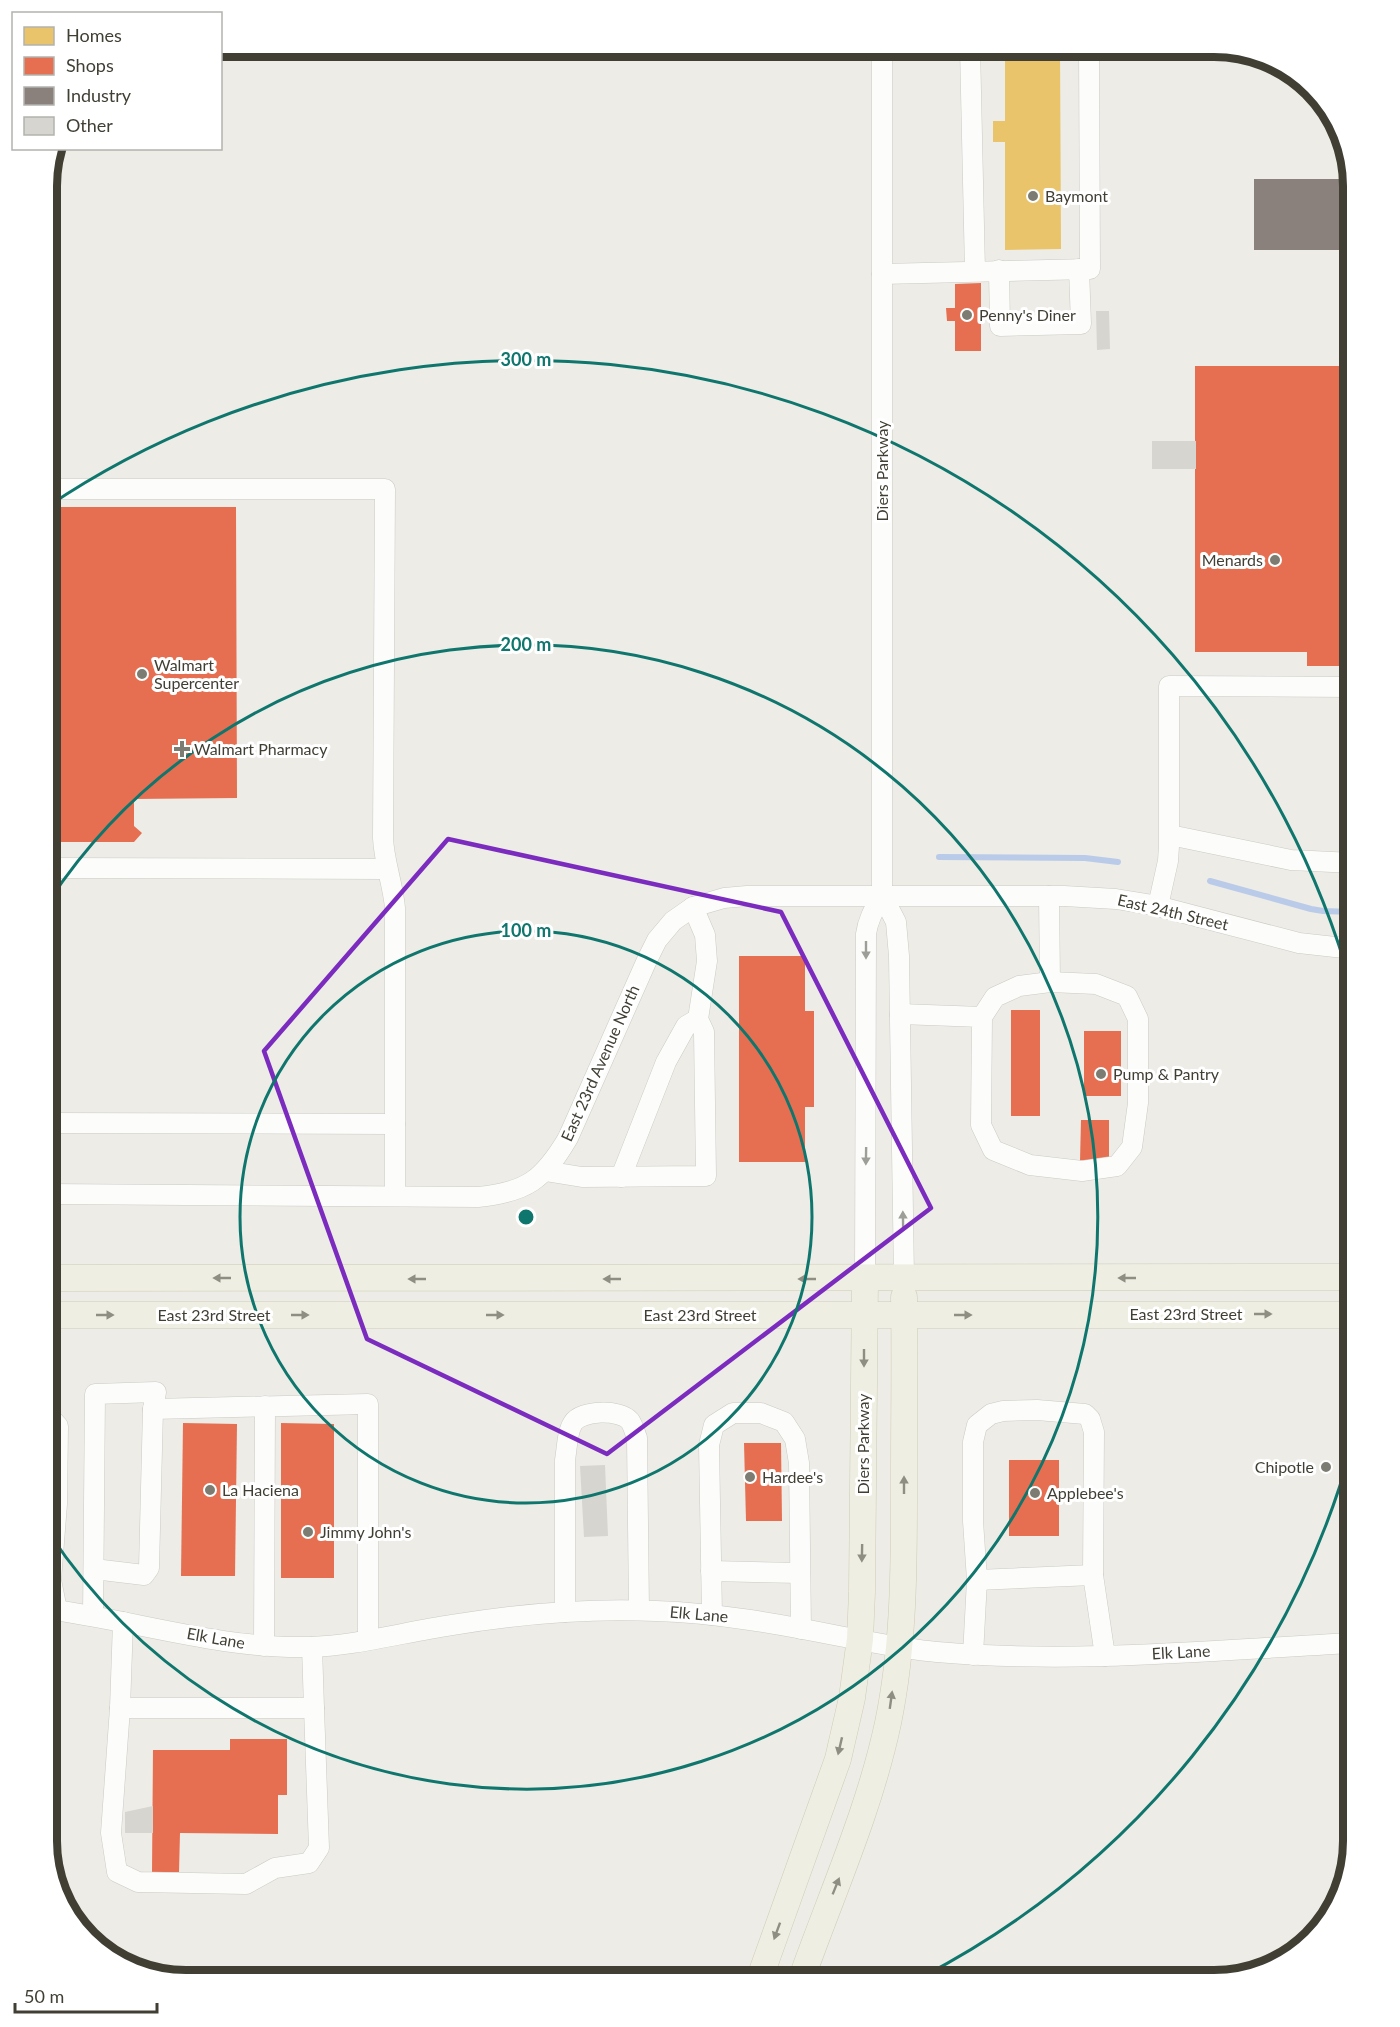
<svg xmlns="http://www.w3.org/2000/svg" width="1400" height="2027" font-family="Lato,sans-serif">
	<style>
		.homes { fill: #e9c46a }
		.shops { fill: #e76f51 }
		.industry { fill: #8a817c }
		.lines { fill: none; stroke-linecap: round; stroke-linejoin: round }
		.stream { stroke: #b9cbe8; stroke-width: 6 }
		.building { fill: #d7d5cf }
		.minor-casing { stroke: #cbcac4; stroke-width: 21 }
		.major-casing { stroke: #ceccb5; stroke-width: 27 }
		.minor { stroke: #fcfcfb; stroke-width: 20 }
		.major { stroke: #efeee2; stroke-width: 26 }
		.oneway { fill: #9e9e98 }
		.oneway2 { fill: #8f8e82 }
		.marked { fill: none; stroke: #7b2cbf; stroke-width: 4.5; stroke-linejoin: round }
		.ring { fill: none; stroke: #0f766e; stroke-width: 3 }
		.poi-dot { fill: #7d7c72; stroke: #fff; stroke-width: 2 }
		.labels { text-anchor: middle; stroke-width: 6; stroke-linejoin: round; paint-order: stroke }
		.poi-label { font-size: 16px; fill: #413f34; stroke: #fff; text-anchor: start }
		.street-label { font-size: 16px; fill: #413f34; stroke: #fff }
		.rim { fill: none; stroke: #413f34; stroke-width: 8 }
		.centre { fill: #0f766e; stroke: #fff; stroke-width: 3 }
		.ring-label { font-size: 18px; text-anchor: middle; font-weight: bold; fill: #0f766e; stroke: #fff; stroke-width: 6; stroke-linejoin: round; paint-order: stroke }
	</style>
	<rect width="100%" height="100%" fill="#edece6"/>
	<!-- homes -->
	<polygon class="homes" points="1005,47 1060,47 1061,249 1005,250 1005,142 993,142 993,121 1005,121"/>
	<!-- shops -->
	<g class="shops">
		<polygon points="981,283 981,351 955,351 955,321 947,321 946,308 955,308 955,284"/>
		<polygon points="1195,366 1353,366 1353,666 1307,666 1307,652 1195,652"/>
		<polygon points="47,507 236,507 237,798 134,799 134,826 142,833 134,842 47,842"/>
		<polygon points="739,956 805,956 805,1011 814,1011 814,1107 805,1107 805,1162 739,1162"/>
		<rect x="1011" y="1010" width="29" height="106"/>
		<rect x="1084" y="1031" width="37" height="65"/>
		<polygon points="1081,1120 1109,1120 1109,1161 1080,1161"/>
		<polygon points="183,1423 237,1424 235,1576 181,1576"/>
		<polygon points="281,1423 334,1424 334,1578 281,1578"/>
		<polygon points="744,1443 781,1443 782,1521 746,1521"/>
		<rect x="1009" y="1460" width="50" height="76"/>
		<polygon points="230,1739 287,1739 287,1795 278,1795 278,1834 180,1833 179,1872 152,1872 153,1750 230,1750"/>
	</g>
	<!-- industry -->
	<polygon class="industry" points="1254,179 1352,179 1354,186 1353,250 1254,250"/>
	<g class="lines">
		<!-- stream -->
		<g class="stream">
			<polyline points="939,857 1085,858 1118,862"/>
			<polyline points="1210,881 1311,909 1323,911 1353,912"/>
		</g>
	</g>
	<!-- building -->
	<g class="building">
		<polygon points="1096,311 1109,311 1110,349 1097,350"/>
		<rect x="1152" y="441" width="44" height="28"/>
		<polygon points="605,1465 608,1536 584,1537 580,1466"/>
		<polygon points="153,1806 153,1833 125,1833 125,1812"/>
	</g>
	<g class="lines">
		<defs>
			<g id="minor">
				<polyline points="970,47 975,271"/>
				<polyline points="999,270 1000,326 1081,324 1079,269"/>
				<polyline points="882,274 1090,269 1089,47"/>
				<path d="M 47,489 L 385,489 L 383,838 C 384,862 393,884 395,908 L 395,1196"/>
				<polyline points="1170,835 1291,860 1353,863"/>
				<polyline points="47,868 386,869"/>
				<polyline points="882,895 896,922 899,956 904,1278"/>
				<polyline points="1049,896 1050,982"/>
				<polyline points="1158,906 1168,861 1169,846 1169,686 1353,687"/>
				<polyline points="900,1014 982,1017 981,1125 993,1150 1030,1165 1082,1171 1117,1166 1132,1147 1138,1103 1138,1019 1127,996 1096,984 1050,982 1019,986 995,997 982,1017"/>
				<polyline points="47,1123 395,1124"/>
				<polyline points="545,1171 582,1177 706,1176 704,1032 698,1019 707,961 705,935 693,907"/>
				<polyline points="621,1177 666,1062 686,1026 698,1019"/>
				<path d="M 47,1194 L 478,1197 C 527,1192 543,1180 568,1138 L 647,960 L 657,940 L 673,921 L 693,907 L 724,898 L 747,896 L 1064,896 L 1116,899 L 1153,905 L 1299,943 L 1353,949"/>
				<path d="M 865,1279 L 866,934 C 868,919 875,908 882,895 L 882,47"/>
				<polyline points="47,1414 58,1426 57,1504 51,1580 57,1610"/>
				<polyline points="94,1569 144,1575 149,1568 153,1409"/>
				<polyline points="711,1571 800,1573"/>
				<polyline points="977,1580 1093,1575"/>
				<path d="M 47,1609 C 133,1620 220,1649 308,1647 C 356,1646 404,1632 452,1625 C 519,1614 588,1608 656,1611 C 718,1613 779,1624 839,1636 C 872,1642 904,1649 937,1652 C 1076,1664 1215,1650 1353,1643"/>
				<path d="M 565,1612 L 565,1460 C 567,1449 567,1432 573,1423 C 581,1410 620,1409 630,1421 C 633,1425 635,1433 637,1438 L 639,1610"/>
				<polyline points="712,1615 709,1445 714,1425 733,1413 761,1413 784,1422 795,1439 799,1463 801,1629"/>
				<polyline points="93,1616 95,1394 156,1392 153,1409 368,1404 368,1640"/>
				<polyline points="123,1622 120,1708 314,1708 312,1647"/>
				<polyline points="264,1646 265,1406"/>
				<polyline points="973,1655 977,1580 973,1521 973,1442 977,1425 991,1414 1003,1411 1037,1410 1085,1414 1090,1419 1094,1432 1093,1575 1105,1656"/>
				<polyline points="120,1708 111,1833 117,1872 138,1882 246,1884 275,1868 309,1863 319,1848 314,1708"/>
			</g>
			<g id="major">
				<polyline points="47,1278 1353,1277"/>
				<polyline points="47,1315 1353,1315"/>
				<polyline points="759,1980 838,1759 852,1698 860,1639 862,1592 865,1279"/>
				<path d="M 801,1980 C 831,1895 869,1812 888,1723 C 905,1641 904,1557 904,1474 C 904,1415 905,1356 904,1297"/>
			</g>
		</defs>
		<!-- minor casing -->
		<use href="#minor" class="minor-casing"/>
		<!-- major casing -->
		<use href="#major" class="major-casing"/>
		<!-- minor -->
		<use href="#minor" class="minor"/>
		<!-- major -->
		<use href="#major" class="major"/>
	</g>
	<!-- one-way arrows -->
	<defs><path id="oneway-solid" d="M-6-.8H1V-3.2L6.5 0L1 3.2V.8H-6Z" transform="scale(1.5)"/></defs>
	<g class="oneway">
		<use href="#oneway-solid" transform="translate(866 950) rotate(90)"/>
		<use href="#oneway-solid" transform="translate(866 1156) rotate(91)"/>
		<use href="#oneway-solid" transform="translate(903 1220) rotate(-91)"/>
	</g>
	<g class="oneway2">
		<use href="#oneway-solid" transform="translate(222 1278) rotate(-180)"/>
		<use href="#oneway-solid" transform="translate(1127 1278) rotate(180)"/>
		<use href="#oneway-solid" transform="translate(417 1279) rotate(-180)"/>
		<use href="#oneway-solid" transform="translate(612 1279) rotate(-180)"/>
		<use href="#oneway-solid" transform="translate(807 1279) rotate(-180)"/>
		<use href="#oneway-solid" transform="translate(1263 1314)"/>
		<use href="#oneway-solid" transform="translate(105 1315)"/>
		<use href="#oneway-solid" transform="translate(300 1315)"/>
		<use href="#oneway-solid" transform="translate(495 1315)"/>
		<use href="#oneway-solid" transform="translate(963 1315)"/>
		<use href="#oneway-solid" transform="translate(864 1358) rotate(90)"/>
		<use href="#oneway-solid" transform="translate(904 1485) rotate(-90)"/>
		<use href="#oneway-solid" transform="translate(862 1553) rotate(91)"/>
		<use href="#oneway-solid" transform="translate(891 1700) rotate(-82)"/>
		<use href="#oneway-solid" transform="translate(840 1746) rotate(103)"/>
		<use href="#oneway-solid" transform="translate(836 1886) rotate(-68)"/>
		<use href="#oneway-solid" transform="translate(777 1931) rotate(110)"/>
	</g>
	<!-- marked area -->
	<path class="marked" d="M 448,839 L 781,912 L 931,1208 L 607,1454 L 367,1339 L 264,1051 Z"/>
	<!-- distance rings -->
	<g class="ring">
		<circle cx="526" cy="1217" r="286"/>
		<path d="M49 901A572 572 0 1 1 49 1533"/>
		<path d="M1352 1446A857 857 0 0 1 922 1977M47 507A857 857 0 0 1 1352 988"/>
	</g>
	<!-- markers -->
	<g class="poi-dot">
		<circle cx="1033" cy="196" r="6"/>
		<circle cx="967" cy="315" r="6"/>
		<circle cx="1275" cy="560" r="6"/>
		<circle cx="142" cy="674" r="6"/>
		<path d="M179 740h6v6h6v6h-6v6h-6v-6h-6v-6h6z"/>
		<circle cx="1101" cy="1074" r="6"/>
		<circle cx="1326" cy="1467" r="6"/>
		<circle cx="750" cy="1477" r="6"/>
		<circle cx="210" cy="1490" r="6"/>
		<circle cx="1035" cy="1493" r="6"/>
		<circle cx="308" cy="1532" r="6"/>
	</g>
	<g class="labels">
		<!-- poi labels -->
		<g class="poi-label">
			<text x="1045" y="202">Baymont</text>
			<text x="979" y="321">Penny's Diner</text>
			<text x="1263" y="566" text-anchor="end">Menards</text>
			<text x="154" y="671">Walmart<tspan x="154" dy="18">Supercenter</tspan></text>
			<text x="194" y="755">Walmart Pharmacy</text>
			<text x="1113" y="1080">Pump &amp; Pantry</text>
			<text x="1314" y="1473" text-anchor="end">Chipotle</text>
			<text x="762" y="1483">Hardee's</text>
			<text x="222" y="1496">La Haciena</text>
			<text x="1047" y="1499">Applebee's</text>
			<text x="320" y="1538">Jimmy John's</text>
		</g>
		<!-- street labels -->
		<g class="street-label">
			<text transform="translate(882 471) rotate(-90)" y="6">Diers Parkway</text>
			<text transform="translate(1173 912) rotate(13)" y="6">East 24th Street</text>
			<text transform="translate(600 1063) rotate(-66)" y="6">East 23rd Avenue North</text>
			<text x="1186" y="1320">East 23rd Street</text>
			<text x="214" y="1321">East 23rd Street</text>
			<text x="700" y="1321">East 23rd Street</text>
			<text transform="translate(863 1444) rotate(-90)" y="6">Diers Parkway</text>
			<text transform="translate(699 1614) rotate(5)" y="6">Elk Lane</text>
			<text transform="translate(216 1638) rotate(10)" y="6">Elk Lane</text>
			<text transform="translate(1181 1652) rotate(-3)" y="6">Elk Lane</text>
		</g>
	</g>
	<!-- crop -->
	<path d="M0 0H1400V2027H0ZM186 57H1214A129 129 0 0 1 1343 186V1841A129 129 0 0 1 1214 1970H186A129 129 0 0 1 57 1841V186A129 129 0 0 1 186 57Z" fill="#fff" fill-rule="evenodd"/>
	<path class="rim" d="M186 57H1214A129 129 0 0 1 1343 186V1841A129 129 0 0 1 1214 1970H186A129 129 0 0 1 57 1841V186A129 129 0 0 1 186 57Z"/>
	<circle cx="526" cy="1217" r="9" class="centre"/>
	<g class="ring-label">
		<text x="526" y="366">300 m</text>
		<text x="526" y="651">200 m</text>
		<text x="526" y="937">100 m</text>
	</g>
	<!-- legend -->
	<rect x="12" y="12" width="210" height="138" fill="#ffffff" stroke="#b3b2ae" stroke-width="1.5"/>
	<rect x="24" y="27" width="30" height="18" fill="#e9c46a" stroke="#b3b2ae" stroke-width="1.5"/>
	<text x="66" y="42" font-size="18" fill="#413f34">Homes</text>
	<rect x="24" y="57" width="30" height="18" fill="#e76f51" stroke="#b3b2ae" stroke-width="1.5"/>
	<text x="66" y="72" font-size="18" fill="#413f34">Shops</text>
	<rect x="24" y="87" width="30" height="18" fill="#8a817c" stroke="#b3b2ae" stroke-width="1.5"/>
	<text x="66" y="102" font-size="18" fill="#413f34">Industry</text>
	<rect x="24" y="117" width="30" height="18" fill="#d7d5cf" stroke="#b3b2ae" stroke-width="1.5"/>
	<text x="66" y="132" font-size="18" fill="#413f34">Other</text>
	<!-- scale -->
	<path d="M15 2003v9h142v-9" fill="none" stroke="#413f34" stroke-width="3"/>
	<text x="24" y="2003" font-size="18" fill="#413f34" stroke="#ffffff" stroke-width="4.5" paint-order="stroke">50 m</text>
</svg>
